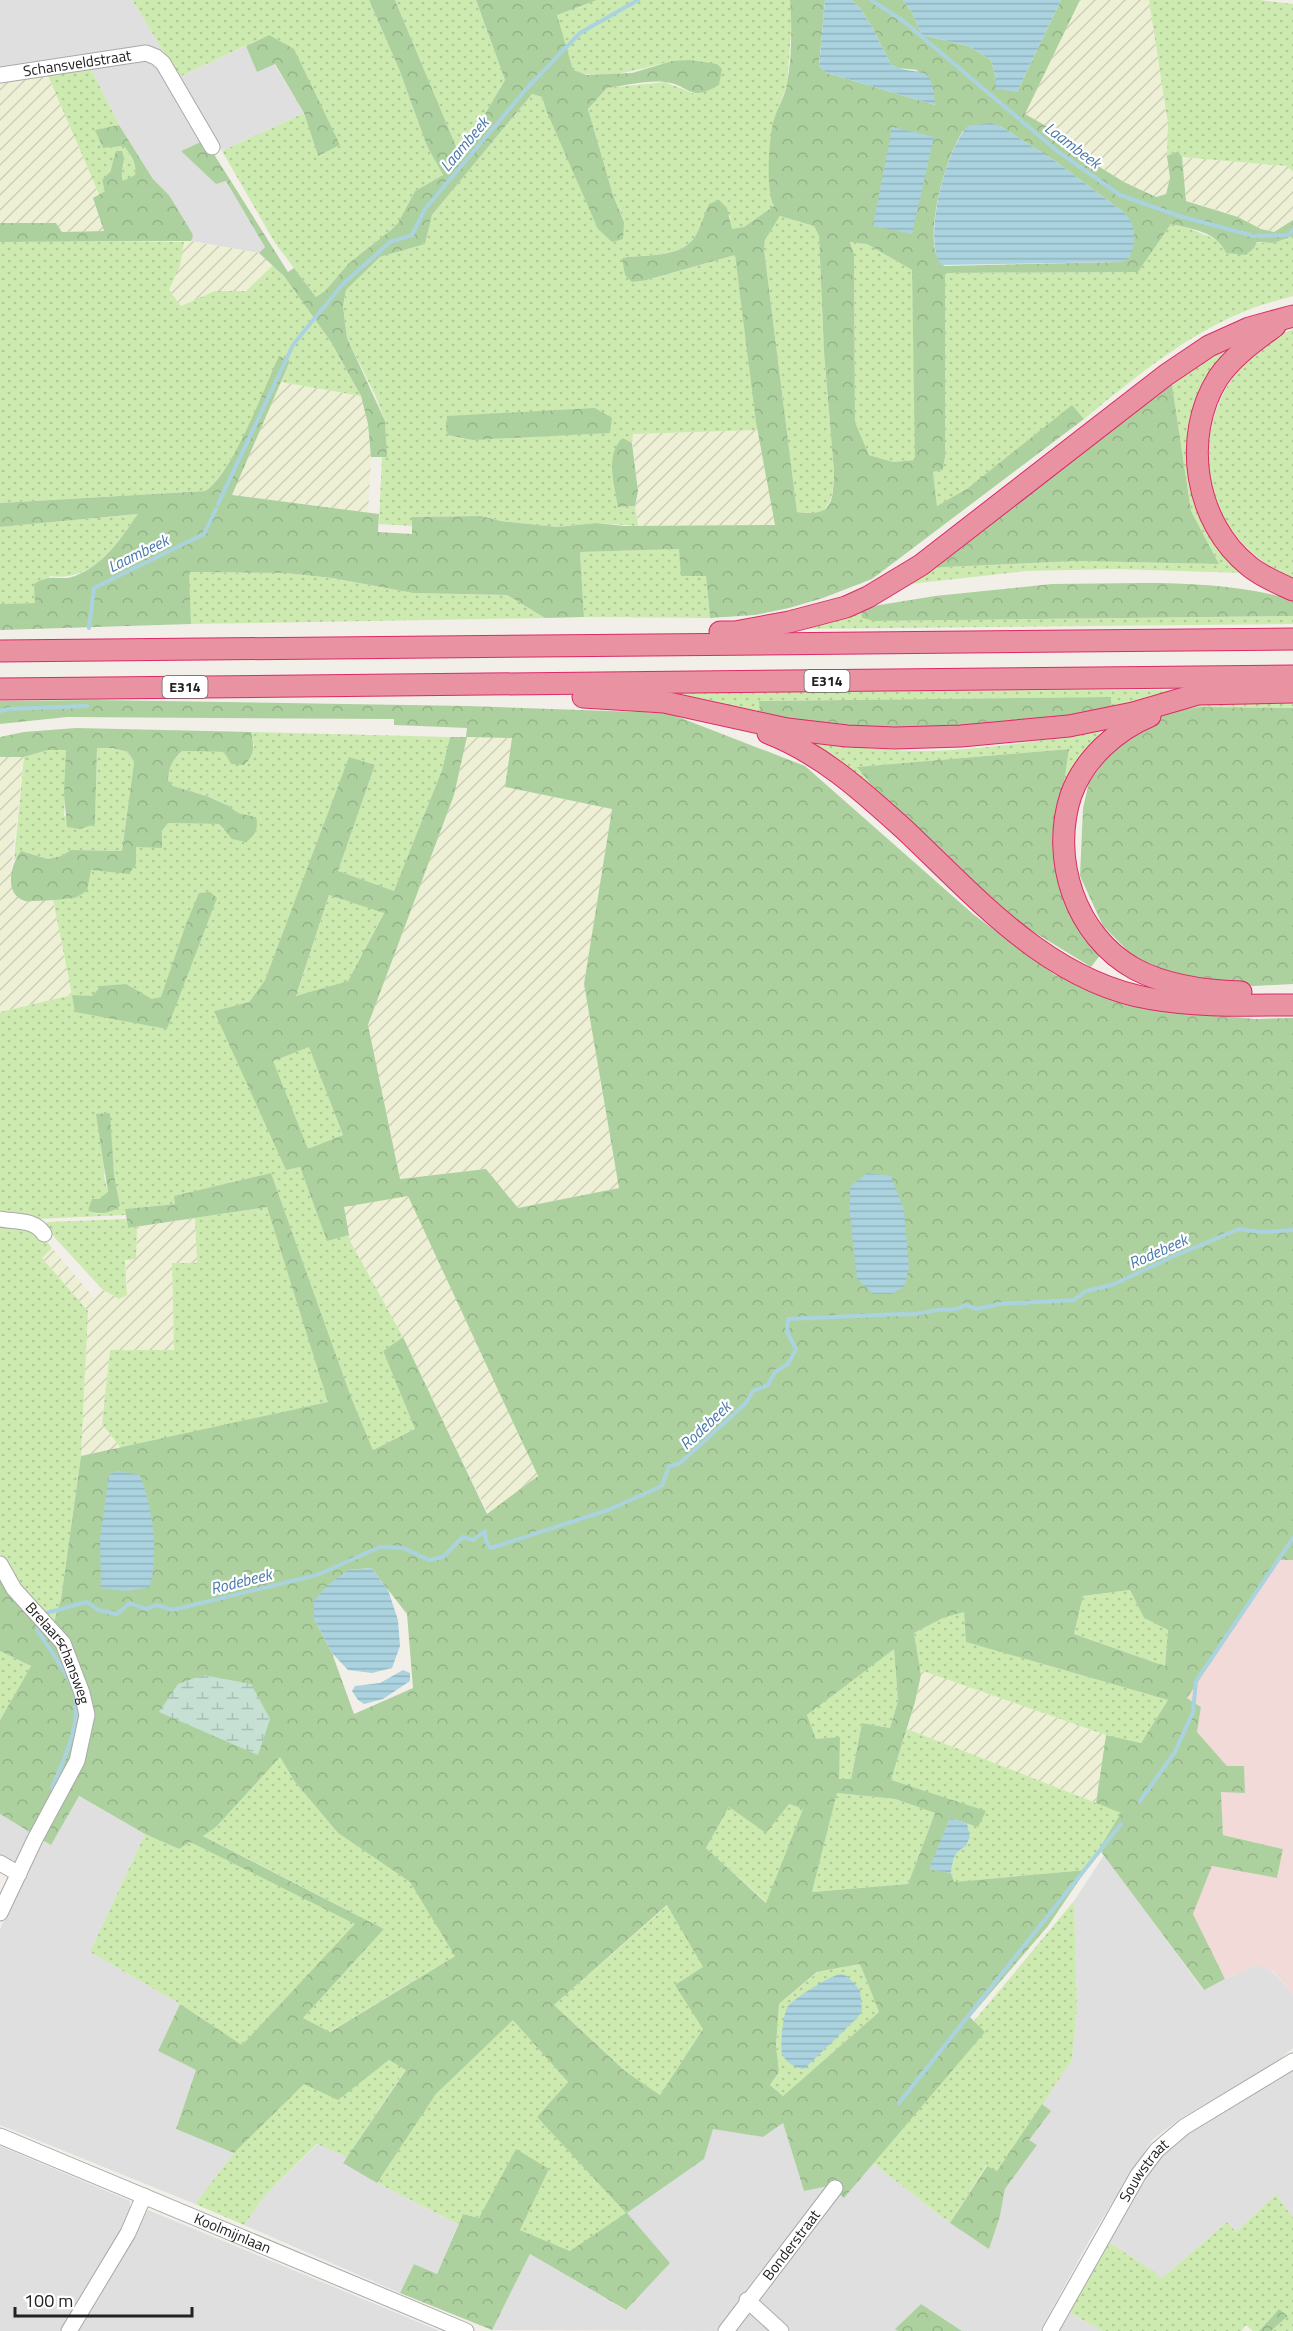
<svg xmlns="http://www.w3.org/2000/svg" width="1293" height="2331" font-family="'Titillium Web',sans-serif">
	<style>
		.residential { fill: #e0dfdf }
		.commercial { fill: #f2dad9 }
		.farmland { fill: url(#farmland-furrows) }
		.grass { fill: url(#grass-dots); fill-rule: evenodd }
		.forest { fill: url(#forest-crowns); fill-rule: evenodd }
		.wetland { fill: url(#wetland-marsh) }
		.water { fill: url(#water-rules) }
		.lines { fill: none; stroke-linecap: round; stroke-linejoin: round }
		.stream { stroke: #aad3df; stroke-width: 4 }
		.minor-casing { stroke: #a9a9a9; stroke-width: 17 }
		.highway-casing { stroke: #dc2a67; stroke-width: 23 }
		.minor { stroke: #fff; stroke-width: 15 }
		.highway { stroke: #e892a2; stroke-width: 21 }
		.labels { text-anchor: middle; stroke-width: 4.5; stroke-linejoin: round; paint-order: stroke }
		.shield { fill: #fff; stroke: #646464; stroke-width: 1.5 }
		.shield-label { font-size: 14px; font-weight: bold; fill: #222 }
		.street-label { font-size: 15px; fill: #222; stroke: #fff }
		.water-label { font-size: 16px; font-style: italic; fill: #4a7aab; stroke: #fff }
	</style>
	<defs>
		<pattern id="farmland-furrows" width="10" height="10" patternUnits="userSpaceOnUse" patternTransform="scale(1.5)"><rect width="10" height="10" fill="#eef0d5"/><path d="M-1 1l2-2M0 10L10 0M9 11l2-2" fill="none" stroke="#ccceb7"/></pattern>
		<pattern id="grass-dots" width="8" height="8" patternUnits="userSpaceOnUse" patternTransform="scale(1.5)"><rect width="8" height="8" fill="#cdebb0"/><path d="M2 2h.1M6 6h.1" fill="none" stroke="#b0c997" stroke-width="1.8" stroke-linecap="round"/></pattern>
		<pattern id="forest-crowns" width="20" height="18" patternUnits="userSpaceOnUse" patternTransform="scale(1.5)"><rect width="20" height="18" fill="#add19e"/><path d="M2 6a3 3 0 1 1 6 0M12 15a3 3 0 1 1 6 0" fill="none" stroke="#95b388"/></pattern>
		<pattern id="wetland-marsh" width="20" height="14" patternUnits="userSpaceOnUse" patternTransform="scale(1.5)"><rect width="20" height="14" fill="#c6e0d4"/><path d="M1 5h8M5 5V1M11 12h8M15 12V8" fill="none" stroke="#aac0b6"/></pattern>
		<pattern id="water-rules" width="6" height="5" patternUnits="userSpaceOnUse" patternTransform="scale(1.5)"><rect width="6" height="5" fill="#aad3df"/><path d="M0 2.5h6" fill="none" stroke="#92b5bf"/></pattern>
	</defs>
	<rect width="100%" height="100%" fill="#f2efe9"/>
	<!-- residential -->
	<g class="residential">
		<polygon points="0,0 132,0 163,51 152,49 0,69"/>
		<polygon points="246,46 257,71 274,64 304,113 222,151 179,77"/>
		<polygon points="136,57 154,61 205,140 181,151 226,180 265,247 259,253 191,241 193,237 169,195 153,179 119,125 89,65"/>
		<polygon points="78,1796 145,1834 90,1952 180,2004 158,2051 196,2070 176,2129 234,2153 195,2204 0,2125 0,1929 43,1840 51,1844"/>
		<polygon points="0,1814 33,1834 17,1862 13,1864 0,1859"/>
		<polygon points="1104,1855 1203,1990 1256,1964 1272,1971 1293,1994 1293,2048 1275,2063 1178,2120 1152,2140 1094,2232 1040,2331 962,2331 921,2304 896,2329 898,2331 791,2331 758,2300 838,2193 845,2197 873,2163 950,2223 989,2248 1000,2216 1005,2189 1037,2145 1028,2140 1050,2111 1042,2104 1072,2060 1077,2008 1074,1901"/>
		<polygon points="1293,2068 1293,2218 1276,2194 1236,2232 1227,2222 1161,2279 1155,2272 1107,2241 1155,2160 1184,2135"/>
		<polygon points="783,2123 804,2191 829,2186 717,2331 492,2330 530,2254 625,2310 627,2213 704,2159 713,2128 763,2137"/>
		<polygon points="318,2144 347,2157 343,2162 377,2183 458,2224 437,2274 414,2264 400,2293 244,2225 266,2194"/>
		<polygon points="0,2146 130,2201 130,2216 60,2331 0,2331"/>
		<polygon points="148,2210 245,2250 440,2331 77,2331 118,2265"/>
		<polygon points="1070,2313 1103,2331 1058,2331"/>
		<polygon points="749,2314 756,2316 772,2331 731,2331 742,2317"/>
	</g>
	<!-- commercial -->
	<polygon class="commercial" points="1280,1560 1293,1560 1293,1994 1273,1971 1256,1965 1225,1979 1193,1914 1212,1866 1277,1878 1283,1849 1223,1835 1221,1792 1243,1766 1227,1766 1197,1732 1201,1707 1187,1698"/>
	<!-- farmland -->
	<g class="farmland">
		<polygon points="1080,0 1149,0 1168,125 1170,178 1166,194 1156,197 1124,182 1098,166 1069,139 1025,114"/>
		<polygon points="46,71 99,194 93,198 104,231 62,232 56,223 0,223 0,78"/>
		<polygon points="1182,157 1288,166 1293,172 1293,220 1274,232 1261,229 1238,217 1186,200"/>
		<polygon points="191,241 259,253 273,265 246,291 215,291 181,306 168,290 180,266 184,242"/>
		<polygon points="281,382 361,396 368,424 371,457 368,513 232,495"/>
		<polygon points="758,430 776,525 638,526 635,506 638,491 632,434"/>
		<polygon points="467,737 513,738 505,787 612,809 584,984 619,1188 518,1208 486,1169 400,1179 368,1025 454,795"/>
		<polygon points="8,756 24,757 11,870 25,901 53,899 72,995 0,1012 0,757"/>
		<polygon points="408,1195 538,1476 488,1514 403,1337 350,1241 343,1207"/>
		<polygon points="195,1218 197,1263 172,1263 174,1351 110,1350 102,1423 121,1448 81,1456 88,1311 42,1258 52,1248 94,1298 102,1289 119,1299 128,1290 125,1259 136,1259 137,1227"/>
		<polygon points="920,1670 1106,1735 1096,1803 907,1729 915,1702 921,1676"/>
	</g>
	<!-- grass -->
	<g class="grass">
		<polygon points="132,0 369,0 399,69 427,146 443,175 415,191 398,223 391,230 349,263 325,291 316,297 275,243 222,151 304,113 318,156 340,145 269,35 179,77"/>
		<polygon points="395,0 476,0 505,80 460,156"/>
		<path d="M 597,0 L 790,0 L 792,20 L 787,85 L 774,120 L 774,206 L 744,227 L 731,230 L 730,216 L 709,204 C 704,214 701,226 696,235 C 681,259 646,254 622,258 L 648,280 L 735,255 L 758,430 L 633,434 L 632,443 L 623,438 L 618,507 L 635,506 L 638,526 L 596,523 L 558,527 L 501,521 L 481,516 L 412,517 L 413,526 L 379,524 L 382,457 L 386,457 L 385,421 L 376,397 L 347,338 L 343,306 L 346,290 L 380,257 L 425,244 L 432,215 L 532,94 L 542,97 L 546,110 L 624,221 L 613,195 L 588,109 L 607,88 L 665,82 L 695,94 L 672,61 C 640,69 606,81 573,71 L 556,15 Z"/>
		<polygon points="1149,0 1259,0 1293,4 1293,172 1287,166 1182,157 1177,151 1167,156 1168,124"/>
		<path d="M 89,65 L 119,125 L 96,130 L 103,148 L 124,146 C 130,156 137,163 135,175 L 123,182 L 121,176 L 124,164 L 111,166 L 105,191 L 99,194 L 46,71 Z"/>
		<path d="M 780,216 L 814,226 L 819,236 L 824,352 L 834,472 C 833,488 834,504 819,514 L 797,512 L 764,249 L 765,240 Z"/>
		<path d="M 1171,224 L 1191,229 L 1222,242 L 1274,243 L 1293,236 L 1293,296 C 1280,300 1266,303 1253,308 C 1189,332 1137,376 1084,419 L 1072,406 L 968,488 L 937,506 L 933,472 L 943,470 L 945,457 L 945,273 L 1138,272 Z"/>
		<polygon points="850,241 867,244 912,270 916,460 893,462 869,455 855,422 854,254"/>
		<path d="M 0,242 L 184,242 L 180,266 L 169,290 L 181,306 L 215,291 L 246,291 L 273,265 L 284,276 L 331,342 L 361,396 L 281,382 L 290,361 L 279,357 C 266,386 230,477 205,491 L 0,503 Z"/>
		<path d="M 1293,329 L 1293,580 C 1279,575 1266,564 1255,555 C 1177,491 1202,366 1293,329 Z"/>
		<polygon points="1250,334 1220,362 1191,465 1244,573 1115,569 1027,571 901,585 924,568 1078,561 1219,564 1191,511 1171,378"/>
		<path d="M 138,514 C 115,545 94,582 50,576 L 35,603 L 0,604 L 0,527 Z"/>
		<polygon points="679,549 706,576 710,618 584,617 580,552"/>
		<polygon points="188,572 286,573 332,578 413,593 507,595 545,618 191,624"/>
		<polygon points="861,608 874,621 1293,616 1293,624 788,629"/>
		<polygon points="1064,690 1183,690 1112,709 1111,697 759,701 760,717 717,702 676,693"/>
		<polygon points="1293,699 1293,708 1199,707 1177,710 1197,704"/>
		<path d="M 1102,731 L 1083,753 L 1059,818 L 1069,749 L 858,767 L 889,807 L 812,746 L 816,743 C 852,747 888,751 925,751 C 985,750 1044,740 1102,731 Z"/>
		<path d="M 251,732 L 450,737 L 442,770 L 394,892 L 338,871 L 375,765 L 349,758 L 265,980 L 249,1002 L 215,1011 L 287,1169 L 300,1167 L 327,1240 L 349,1235 L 350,1241 L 403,1337 L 383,1351 L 415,1429 L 373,1450 L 351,1397 L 271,1173 L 175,1196 L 175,1204 L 125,1209 L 126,1215 L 36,1219 L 0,1213 L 0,1012 L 72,995 L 53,899 L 74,898 L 87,882 L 90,870 L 136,864 L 136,847 L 161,844 L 162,831 L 168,823 L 219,824 L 223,830 L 256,817 L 238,813 L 229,806 L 208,796 L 173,786 L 168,780 C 169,767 172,760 182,751 L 224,752 L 231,764 L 254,747 ZM 186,924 L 167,1029 L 72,996 L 93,996 L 126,984 L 152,1000 L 162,997 ZM 109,1113 L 114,1175 L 119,1201 L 117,1209 L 99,1214 L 93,1213 L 92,1199 L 99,1199 L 108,1193 L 104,1176 Z"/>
		<polygon points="97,748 112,748 128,752 134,762 122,851 71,850 61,856 48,859 25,852 14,860 24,757 48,750 67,750 64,816 95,823"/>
		<polygon points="329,895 384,912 348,981 296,997"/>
		<polygon points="309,1046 343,1135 308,1150 272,1061"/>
		<polygon points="267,1207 329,1402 121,1448 102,1424 110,1350 174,1350 172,1263 197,1263 195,1218"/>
		<polygon points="126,1219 128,1228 137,1227 136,1259 125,1260 127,1295 119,1299 102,1289 45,1227 47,1222"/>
		<polygon points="0,1221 35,1228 52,1248 42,1258 88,1311 81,1456 61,1599 53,1626 31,1600 0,1554"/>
		<polygon points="1130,1590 1144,1618 1168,1630 1165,1666 1074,1634 1083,1596"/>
		<polygon points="964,1612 967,1642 1168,1700 1141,1743 1106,1735 920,1670 914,1633 943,1618"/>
		<polygon points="894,1648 898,1701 890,1728 862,1723 851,1779 839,1779 816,1739 807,1715"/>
		<polygon points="0,1651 31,1666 0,1720"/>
		<path d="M 907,1729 L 1122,1813 L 1086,1870 L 954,1882 C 947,1864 952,1853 968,1843 L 970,1837 L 967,1823 L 978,1827 L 891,1780 Z"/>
		<polygon points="280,1756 295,1782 338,1833 410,1882 456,1955 329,2032 303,2018 384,1929 202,1835 216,1827"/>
		<polygon points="837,1793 895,1799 935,1813 908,1884 812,1892"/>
		<polygon points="789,1804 804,1809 767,1903 706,1848 729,1807"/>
		<polygon points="145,1834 179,1849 190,1842 356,1924 242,2045 180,2004 90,1952"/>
		<polygon points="1074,1901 1077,2008 1072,2060 997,2172 986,2166 950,2223 873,2163 984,2032 974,2021"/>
		<polygon points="668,1905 704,1967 703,2029 660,2095 625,2071 554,2005"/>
		<polygon points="860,1964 879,2012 783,2096 770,2085 779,2072 776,2046 779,2004 818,1972"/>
		<polygon points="513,2019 568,2082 537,2117 627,2213 570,2251 520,2230 549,2169 479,2218 463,2214 458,2224 377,2183 436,2094"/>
		<polygon points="389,2060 406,2069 347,2157 317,2144 266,2194 244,2225 195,2204 234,2153 304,2083 338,2099"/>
		<polygon points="1276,2194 1293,2218 1293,2331 1271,2331 1288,2316 1279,2309 1259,2331 1253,2331 1246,2325 1241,2331 1103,2331 1070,2313 1107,2241 1155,2272 1161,2279 1227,2222 1236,2232"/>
	</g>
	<!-- forest -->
	<g class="forest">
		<path d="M 369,0 L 395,0 L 460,156 L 505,80 L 476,0 L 597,0 L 557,15 L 573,70 L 587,75 L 632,73 L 672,61 L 690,60 L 717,64 L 722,69 L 719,85 C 688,103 691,85 665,82 C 648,80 624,86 607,88 L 588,109 L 613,195 L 624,222 L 623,239 L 612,242 L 598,229 L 546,110 L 542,97 L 532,94 L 432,215 L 425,244 L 380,257 L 346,290 L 343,306 L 347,338 L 385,421 L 387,457 L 371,457 L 368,424 L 361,396 L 331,342 L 284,276 L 259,253 L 265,247 L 226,181 L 216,184 L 181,151 L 205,140 L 288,272 L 294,268 L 316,297 L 325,291 L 349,263 L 391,230 L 398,223 L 415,191 L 443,175 L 427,146 L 399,69 Z"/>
		<path d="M 790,0 L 825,0 L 819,66 L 827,73 L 935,105 L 917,70 L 898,68 L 891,65 L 872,27 L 860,8 L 851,0 L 903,0 L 913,14 L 922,35 L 969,46 L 991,60 L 996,79 L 1017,92 L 1061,0 L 1080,0 L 1025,114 L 1069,139 L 1098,166 L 1124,182 L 1156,197 L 1166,194 L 1170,178 L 1167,156 L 1178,151 L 1182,157 L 1186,201 L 1238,217 L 1261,229 L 1274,232 L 1293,220 L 1293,236 L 1274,243 L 1257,242 L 1254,248 L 1246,255 L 1226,253 C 1218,232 1192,229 1171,224 L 1138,272 L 945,273 L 945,457 L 943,470 L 933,472 L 937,506 L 968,488 L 1072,405 L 1084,419 L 872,579 L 823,598 L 789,608 L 755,615 L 710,618 L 706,576 L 681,576 L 679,549 L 580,552 L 584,617 L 545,618 L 507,595 L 413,593 L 332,578 L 286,573 L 189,572 L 191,624 L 0,630 L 0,604 L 35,603 L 34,584 C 53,572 59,582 75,576 C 105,564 120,539 138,514 L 0,527 L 0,503 L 205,491 C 231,477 265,386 279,356 L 290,361 L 232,495 L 379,514 L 378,532 L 412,534 L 412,517 L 481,516 L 501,521 L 558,527 L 596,523 L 624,526 L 775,525 L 756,422 L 735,255 L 647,280 L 632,282 L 625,275 L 622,258 C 646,254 682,259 696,235 C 701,226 704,214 709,204 L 719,200 L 727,208 L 732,229 L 744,227 L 774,206 C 765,189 769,137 774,119 C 778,107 785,96 787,84 C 792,57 792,27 790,0 ZM 1000,126 L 1055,161 L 1126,214 L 1133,228 L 1130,256 L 1120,262 L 944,266 C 942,263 938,258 936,254 C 927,225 946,156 963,131 ZM 780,216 L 814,226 L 819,236 L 824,352 L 834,472 C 833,504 832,517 797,512 L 764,249 L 765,240 ZM 850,242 L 867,244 L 912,270 L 915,460 L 893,462 L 869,455 L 855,422 L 854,254 Z"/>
		<polygon points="269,35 294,49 340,145 318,156 304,113 275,64 257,72 246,46"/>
		<path d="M 119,125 L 153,179 L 169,195 L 192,233 L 193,237 L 191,241 L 0,242 L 0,223 L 56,223 L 62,232 L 104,231 L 93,198 L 105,191 L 102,180 L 110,172 L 116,151 L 122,151 C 127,162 119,171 123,181 L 135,175 C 137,163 131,156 124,146 L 103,148 L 95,130 Z"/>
		<polygon points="1171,378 1191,511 1219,564 1078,561 924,568"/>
		<polygon points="595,408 612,418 610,433 473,440 448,435 446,430 447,416"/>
		<path d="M 623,438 L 632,443 L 638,491 L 635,506 L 618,507 C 615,486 604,454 623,438 Z"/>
		<path d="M 1052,584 C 1132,584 1215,577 1293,600 L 1293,616 L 874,621 L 862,618 L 861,608 L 935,596 Z"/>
		<polygon points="1111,697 1112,709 996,726 881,729 760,717 759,701"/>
		<path d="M 97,700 L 468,706 L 668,713 L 805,766 L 973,914 L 1055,975 L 1138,1007 L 1255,1019 L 1293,1018 L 1293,1560 L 1280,1560 L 1187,1698 L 1201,1707 L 1197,1732 L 1227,1766 L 1244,1766 L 1245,1793 L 1221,1792 L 1223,1835 L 1283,1849 L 1277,1878 L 1212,1866 L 1193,1914 L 1225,1979 L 1204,1990 L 1099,1849 L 1121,1813 L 1096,1803 L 1106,1735 L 1141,1743 L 1168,1700 L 966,1642 L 964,1612 L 943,1618 L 914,1633 L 921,1675 L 915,1702 L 891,1780 L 986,1811 L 978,1827 L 950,1818 L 930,1869 L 951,1873 L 954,1882 L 1086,1870 L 1048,1926 L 970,2017 L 985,2032 L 844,2198 L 829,2186 L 804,2191 L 783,2123 L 763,2137 L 713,2129 L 704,2159 L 627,2213 L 670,2263 L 626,2310 L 530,2254 L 492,2330 L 400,2293 L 414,2264 L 437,2274 L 463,2214 L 479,2218 L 516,2149 L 549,2169 L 520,2230 L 570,2251 L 626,2213 L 537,2117 L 568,2082 L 513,2020 L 436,2094 L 377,2183 L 343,2163 L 406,2070 L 389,2060 L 338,2100 L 304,2084 L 234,2153 L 176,2129 L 196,2070 L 158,2051 L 180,2004 L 242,2045 L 355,1924 L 190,1842 L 179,1849 L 145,1834 L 79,1796 L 51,1845 L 0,1814 L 0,1720 L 31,1666 L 0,1651 L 0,1573 L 50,1635 L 61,1599 L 81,1456 L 328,1402 L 267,1207 L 128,1228 L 125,1209 L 175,1204 L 174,1196 L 271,1173 L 351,1397 L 373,1450 L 415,1429 L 383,1351 L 403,1337 L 487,1514 L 538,1476 L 408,1196 L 344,1207 L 349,1235 L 327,1241 L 300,1167 L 286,1170 L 214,1011 L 249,1002 L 265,980 L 349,757 L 375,765 L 338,871 L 394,891 L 442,770 L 450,737 L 466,737 L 467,728 L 394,725 L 394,719 L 67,717 L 0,724 L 0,701 ZM 467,737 L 512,738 L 505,787 L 612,809 L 584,984 L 619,1188 L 518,1208 L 486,1169 L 400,1179 L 368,1025 L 454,795 ZM 329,895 L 384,913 L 348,981 L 296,996 ZM 309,1047 L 343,1135 L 308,1149 L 273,1061 ZM 371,1568 L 407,1614 L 413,1688 L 354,1714 L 332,1653 L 314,1619 L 348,1570 ZM 1130,1590 L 1144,1618 L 1168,1630 L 1165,1666 L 1074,1634 L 1083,1596 ZM 894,1649 L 898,1701 L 890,1728 L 862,1723 L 851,1779 L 839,1779 L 840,1737 L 816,1739 L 807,1715 ZM 280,1757 L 295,1782 L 338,1833 L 410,1882 L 455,1956 L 330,2032 L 303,2018 L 384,1929 L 203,1836 L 216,1827 ZM 837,1793 L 895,1799 L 935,1813 L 908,1884 L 812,1892 ZM 789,1804 L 803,1809 L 766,1903 L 706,1848 L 729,1807 L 766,1833 ZM 667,1905 L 703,1967 L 675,1985 L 703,2029 L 660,2095 L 625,2071 L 554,2005 ZM 860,1964 L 879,2012 L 783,2096 L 770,2085 L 779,2072 L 776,2046 L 779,2004 L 817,1972 Z"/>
		<polygon points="1199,707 1293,708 1293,984 1236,987 1181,977 1133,956 1103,926 1080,876 1083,808 1089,782 1111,753 1147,723 1177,710"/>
		<path d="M 76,728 L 251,732 C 254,746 255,755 244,765 L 231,764 L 224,752 L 182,751 C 172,760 169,767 168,780 L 173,786 L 207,796 L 229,806 L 238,813 L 256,817 C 259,829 255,835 246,842 L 232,839 L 219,824 L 168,823 L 162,831 L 162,848 L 136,847 L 136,864 L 129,874 L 91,870 L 87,891 C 83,893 78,897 74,898 C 68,899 30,902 25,901 C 3,895 11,863 21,851 L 48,859 L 61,856 L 71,850 L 122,851 L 134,762 L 128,752 L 112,748 L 97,748 L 95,824 L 80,829 L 67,827 L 64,794 L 66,750 L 48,750 L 24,757 L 0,757 L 0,737 L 24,732 Z"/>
		<polygon points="1069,749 1059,818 1101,954 1091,967 1024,926 889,807 857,767"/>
		<polygon points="210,892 217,898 167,1029 75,1012 72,995 92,996 101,986 126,984 152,999 161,997 186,924 199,893"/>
		<path d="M 110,1113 L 114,1175 L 120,1206 C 112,1213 97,1216 88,1210 L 92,1199 L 99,1199 L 108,1192 L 96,1114 Z"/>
		<polygon points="1042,2104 1051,2111 1029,2140 1037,2145 1005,2189 1000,2216 989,2249 950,2223 987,2166 997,2171"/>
		<polygon points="921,2304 962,2331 898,2331 895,2329"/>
		<polygon points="1279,2309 1288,2316 1271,2331 1259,2331"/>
	</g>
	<!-- wetland -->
	<polygon class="wetland" points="203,1675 251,1684 270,1719 258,1755 159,1712 178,1684"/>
	<!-- water -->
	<g class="water">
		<path d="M 825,0 L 851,0 L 860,8 L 872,27 L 891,65 C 920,78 933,60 935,105 L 827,73 L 819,67 Z"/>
		<polygon points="903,0 1061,0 1017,92 996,89 996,79 991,60 969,46 922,35 913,14"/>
		<path d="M 990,123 L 1000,126 L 1055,161 L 1126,214 C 1137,227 1137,247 1127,260 L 1120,262 L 941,265 C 922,239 946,148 968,126 Z"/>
		<polygon points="892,127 934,137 912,234 873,226"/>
		<polygon points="867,1173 891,1176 904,1210 909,1267 905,1286 892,1294 873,1294 857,1279 850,1216 850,1187"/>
		<path d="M 117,1471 L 140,1475 C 153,1510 159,1551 150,1587 L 126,1591 L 101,1588 L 100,1539 L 109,1475 Z"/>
		<polygon points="371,1568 388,1590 398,1620 400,1646 392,1668 372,1673 348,1670 332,1653 314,1619 314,1601 328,1585 348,1570"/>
		<polygon points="403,1670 410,1673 410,1681 383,1699 364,1704 358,1700 352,1691 355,1686 380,1683"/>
		<path d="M 950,1818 L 967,1823 L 970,1837 L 966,1846 C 953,1853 953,1859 951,1873 L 929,1869 Z"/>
		<path d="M 841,1974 L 847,1976 L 860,1990 L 862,2010 L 858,2017 L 804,2069 C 795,2068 785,2062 782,2053 C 780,2044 783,2013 788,2006 C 796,1997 829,1976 841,1974 Z"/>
	</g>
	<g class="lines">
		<!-- stream -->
		<g class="stream">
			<polyline points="871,0 902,20 1056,150 1120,195 1179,216 1254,236 1289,235 1293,230"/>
			<polyline points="320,312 343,284 390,242 412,235 425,209 527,88 580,33 638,0"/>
			<polyline points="218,504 293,345 318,314"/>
			<polyline points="89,628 94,588 204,534 216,509"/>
			<polyline points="0,711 9,709 87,706"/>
			<path d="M 46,1613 L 87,1602 L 98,1610 L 117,1614 L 130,1603 L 146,1609 L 157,1605 L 172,1610 L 317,1575 L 380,1547 L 403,1548 L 429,1560 L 443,1557 L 463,1537 L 473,1540 L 485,1531 L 486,1541 L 491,1548 L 608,1510 L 662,1486 L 669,1466 L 679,1464 L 746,1403 L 753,1391 L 768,1385 L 775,1372 L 788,1364 L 796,1349 L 787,1332 L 788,1319 L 903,1314 C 917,1316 923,1312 937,1310 C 949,1308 953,1313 965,1305 L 977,1309 L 1000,1304 L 1074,1300 L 1086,1291 L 1112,1285 L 1172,1257 L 1239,1229 L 1261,1232 L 1293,1230"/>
			<path d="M 37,1630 C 47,1645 71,1678 75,1694 C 81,1727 64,1758 52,1788"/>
			<polyline points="1140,1801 1175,1752 1193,1712 1196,1681 1293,1538"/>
			<polyline points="899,2103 1121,1824"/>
		</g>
		<defs>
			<g id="minor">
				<path id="s1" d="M 0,75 L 146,53 L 156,57 L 163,63 L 212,147"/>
				<path d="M 0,1219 C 16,1222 34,1219 44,1234"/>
				<path id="s2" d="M 0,1564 L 14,1589 L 63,1643 L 82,1693 L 87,1715 L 77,1761 L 35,1839 L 0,1913"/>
				<polyline points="0,1863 19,1874"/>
				<path id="s3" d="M 0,2136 L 466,2331"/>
				<polyline points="747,2300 781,2331"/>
				<polyline points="69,2331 128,2233 144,2196"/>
				<path id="s4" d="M 726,2331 L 835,2188"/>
				<path id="s5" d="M 1050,2331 L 1138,2175 L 1157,2150 L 1184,2127 L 1293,2061"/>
			</g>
			<g id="highway">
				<path d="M 1275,326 C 1255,341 1233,356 1218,378 C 1181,437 1195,523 1249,566 C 1262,577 1278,583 1293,590"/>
				<polyline points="720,632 735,632 789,622 846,607 868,597 921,565 1166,375 1209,346 1249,328 1293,316"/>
				<polyline points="0,651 1293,639"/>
				<polyline points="0,689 1293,676"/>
				<polyline points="583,697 664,702 787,729 847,736 895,738 961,736 1069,726 1133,713 1198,694 1293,692"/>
				<path d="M 1150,716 C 1116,730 1084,759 1071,795 C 1050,858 1075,936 1135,969 C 1167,986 1206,991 1241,992"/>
				<path d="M 768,733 C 822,754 863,792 905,830 C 977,898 1049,982 1152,999 C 1199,1007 1246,1005 1293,1005"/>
			</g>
		</defs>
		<!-- minor casing -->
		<use href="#minor" class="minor-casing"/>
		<!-- highway casing -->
		<use href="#highway" class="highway-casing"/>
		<!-- minor -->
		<use href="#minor" class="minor"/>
		<!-- highway -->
		<use href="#highway" class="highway"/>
	</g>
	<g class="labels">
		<!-- shield labels -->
		<g class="shield">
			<rect x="804.5" y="670" width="45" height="22" rx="4.5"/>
			<rect x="162.5" y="676" width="45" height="22" rx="4.5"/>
		</g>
		<g class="shield-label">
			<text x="827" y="686">E314</text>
			<text x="185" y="692">E314</text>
		</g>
		<!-- street labels -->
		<g class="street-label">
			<text dy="5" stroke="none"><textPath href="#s1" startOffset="78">Schansveldstraat</textPath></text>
			<text dy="5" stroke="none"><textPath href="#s2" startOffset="108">Brelaarschansweg</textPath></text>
			<text dy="5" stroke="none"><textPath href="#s5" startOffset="186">Souwstraat</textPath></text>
			<text dy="5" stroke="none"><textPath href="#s3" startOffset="252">Koolmijnlaan</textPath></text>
			<text dy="5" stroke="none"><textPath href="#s4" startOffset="108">Bonderstraat</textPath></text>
		</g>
		<!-- water labels -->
		<g class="water-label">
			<text transform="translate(464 144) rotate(-50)" y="6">Laambeek</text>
			<text transform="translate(1073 145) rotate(37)" y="6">Laambeek</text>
			<text transform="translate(138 553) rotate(-26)" y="6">Laambeek</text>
			<text transform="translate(1158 1251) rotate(-24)" y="6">Rodebeek</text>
			<text transform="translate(705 1425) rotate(-43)" y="6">Rodebeek</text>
			<text transform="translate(241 1581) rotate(-14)" y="6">Rodebeek</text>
		</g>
	</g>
	<!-- scale -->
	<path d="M15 2307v9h177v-9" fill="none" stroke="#222222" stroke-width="3"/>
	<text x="24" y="2307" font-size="18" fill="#222222" stroke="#ffffff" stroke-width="4.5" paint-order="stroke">100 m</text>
</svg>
